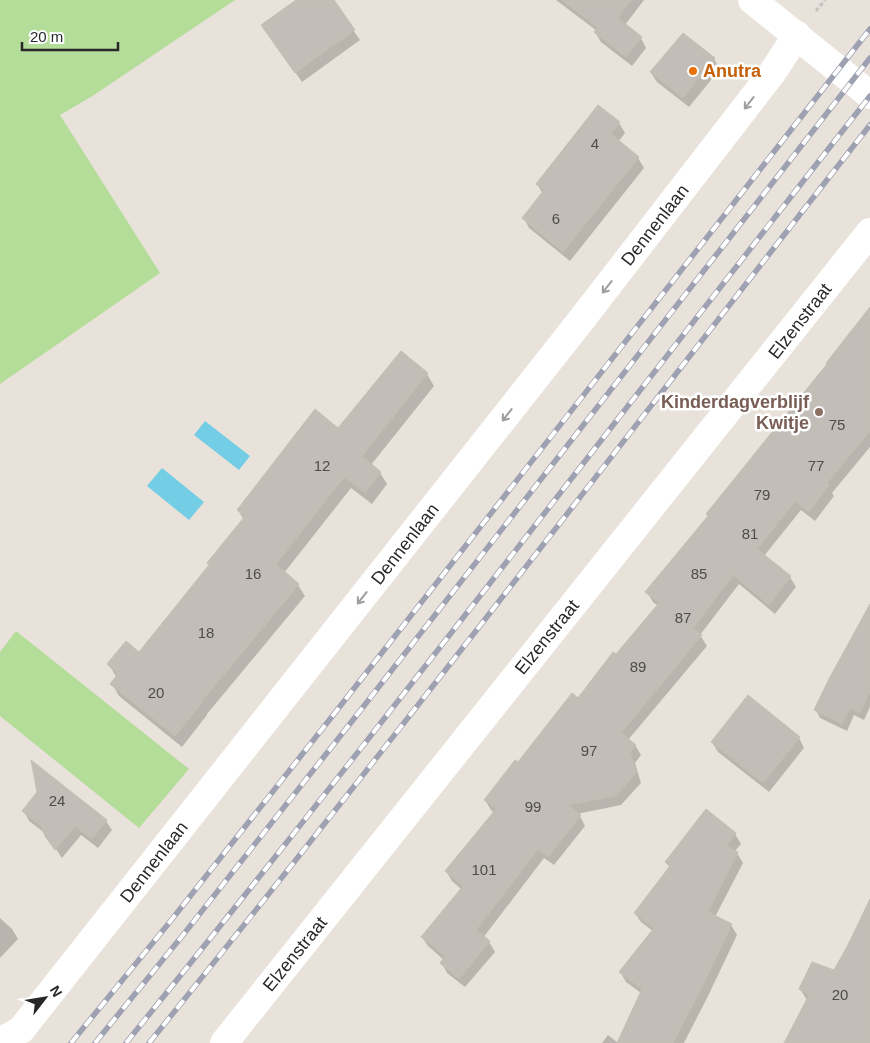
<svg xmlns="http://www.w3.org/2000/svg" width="870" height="1043" font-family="Helvetica,sans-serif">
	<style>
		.green { fill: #b4dd9a }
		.water { fill: #73cde5 }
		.shadow { fill: #0003 }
		.building { fill: #c2bdb6; stroke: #c4beb4 }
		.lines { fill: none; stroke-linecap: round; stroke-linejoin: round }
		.path { stroke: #c3c3c3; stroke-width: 3; stroke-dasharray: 4 2.5; stroke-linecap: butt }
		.minor { stroke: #fff; stroke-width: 28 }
		.rail-casing { stroke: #9ea1b1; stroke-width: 5.5 }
		.rail { stroke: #fff; stroke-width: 4; stroke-dasharray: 11; stroke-linecap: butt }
		.oneway { stroke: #9e9e9e }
		.food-dot { fill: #e8710a; stroke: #fff; stroke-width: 2 }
		.education-dot { fill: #8d6e63; stroke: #fff; stroke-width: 2 }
		.labels { text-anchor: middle; stroke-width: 5; stroke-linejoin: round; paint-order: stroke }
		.number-label { font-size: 15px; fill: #4e4d4c }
		.food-label { font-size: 18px; font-weight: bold; fill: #c56008; stroke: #fff; text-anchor: start }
		.street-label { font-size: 18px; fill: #282828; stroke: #fff }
		.education-label { font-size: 18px; font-weight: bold; fill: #785e54; stroke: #fff; text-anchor: end }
	</style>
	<rect width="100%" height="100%" fill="#e9e2da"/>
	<!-- green -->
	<g class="green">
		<polygon points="0,0 235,0 94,95 60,115 160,273 0,384"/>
		<polygon points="16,631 189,769 139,828 0,716 0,652"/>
	</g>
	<!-- water -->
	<g class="water">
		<polygon points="205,421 250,456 239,470 194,435"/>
		<polygon points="162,468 204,502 189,520 147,486"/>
	</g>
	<!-- shadow -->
	<g class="shadow">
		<polygon points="298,0 332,0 360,40 302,82 269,35"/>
		<polygon points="556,0 644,0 625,25 641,38 646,48 632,66 601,42 595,32 597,31"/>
		<polygon points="683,35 714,59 720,69 689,107 657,82 651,73"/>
		<polygon points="598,107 619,123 625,133 618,142 638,158 644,168 570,261 529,228 524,218 543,194 537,184"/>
		<polygon points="870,311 870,447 832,493 834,496 815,521 801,510 764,556 790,577 796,587 775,614 739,584 700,635 707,646 628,740 635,745 641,755 635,763 641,783 621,805 577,814 580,816 585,826 554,865 544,858 483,938 489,942 495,952 465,987 447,973 442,963 444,960 428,946 422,937 462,890 452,881 446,871 494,813 491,810 485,800 616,656 658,606 653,602 647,592 709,517"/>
		<polygon points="401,353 427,374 434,386 371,465 380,473 387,484 372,504 351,488 284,573 298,585 305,596 207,714 207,715 182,747 119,696 112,684 117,678 109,665 139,654 210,566 244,520 238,510 338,430"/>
		<polygon points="870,607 870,707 864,720 854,715 847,731 820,718 816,710"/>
		<polygon points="799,738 804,748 769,792 718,752 712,742"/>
		<polygon points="24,811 106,821 112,830 98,848 81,835 62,858 46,834 29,821"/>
		<polygon points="735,834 741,844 734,852 737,853 743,863 715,917 731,925 737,935 708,996 684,1043 618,1043 641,993 626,982 621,973 653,931 641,922 635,913 670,868 666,862"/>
		<polygon points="0,918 12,929 18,939 0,958"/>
		<polygon points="870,922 870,1043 786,1043 807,1000 800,989 834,972"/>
		<polygon points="608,1035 618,1043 602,1043"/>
	</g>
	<!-- building -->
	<g class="building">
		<polygon points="296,0 334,0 355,30 295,73 261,25"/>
		<polygon points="562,0 631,0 618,18 642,37 626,57 594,32 598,28"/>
		<polygon points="683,33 715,58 683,98 650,72"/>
		<polygon points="598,105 620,122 611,134 639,157 563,252 522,218 544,190 536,184"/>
		<polygon points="870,307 870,431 827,483 829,485 809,512 795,501 757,549 791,576 769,605 733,575 693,628 702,635 621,733 636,745 630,752 636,773 616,796 568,805 581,815 548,857 538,849 476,930 490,941 459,979 440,963 445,956 421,937 463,886 445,871 496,809 484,800 515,760 518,762 572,693 578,698 613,652 616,654 659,603 645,592 708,516 706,514 827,364 826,363"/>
		<polygon points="401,351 428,373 362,456 381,472 365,493 344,477 276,564 299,584 201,702 202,703 175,736 110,684 118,674 107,664 126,641 139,652 209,565 207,563 245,516 237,510 315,409 338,428"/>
		<polygon points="870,604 870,691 860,713 850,708 842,724 814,710 829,679"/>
		<polygon points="748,695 800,737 763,783 711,742"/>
		<polygon points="31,760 107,820 92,839 75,826 55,850 45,836 41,826 22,811 37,792"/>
		<polygon points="706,809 736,833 726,846 738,852 708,912 732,924 703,985 673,1043 617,1043 642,989 619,972 654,928 634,913 670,866 665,862"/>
		<polygon points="870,899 870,1043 784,1043 809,995 799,989 812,962 834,970 847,947"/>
	</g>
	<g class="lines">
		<!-- path -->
		<polyline class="path" points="816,11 825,0"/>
		<!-- minor -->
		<g class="minor">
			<polyline points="752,0 870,95"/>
			<polyline points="0,1040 5,1039 21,1030 582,319 772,73 797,35"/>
			<polyline points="224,1043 870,232"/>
		</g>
		<defs>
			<g id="rail">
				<polyline points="71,1043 169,923 334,714 870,29"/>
				<polyline points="95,1043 183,935 349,725 870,58"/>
				<path d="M 126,1043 C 379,731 622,411 870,96"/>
				<path d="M 149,1043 C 394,741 630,431 870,125"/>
			</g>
		</defs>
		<!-- rail casing -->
		<use href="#rail" class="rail-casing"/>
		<!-- rail -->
		<use href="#rail" class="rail"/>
	</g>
	<!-- one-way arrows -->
	<defs><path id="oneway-shaft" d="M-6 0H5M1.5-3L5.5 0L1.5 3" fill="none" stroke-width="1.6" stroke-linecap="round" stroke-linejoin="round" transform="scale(1.25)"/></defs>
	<g class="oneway">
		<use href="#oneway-shaft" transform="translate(749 103) rotate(128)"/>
		<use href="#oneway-shaft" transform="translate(607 287) rotate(128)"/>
		<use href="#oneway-shaft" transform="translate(507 415) rotate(128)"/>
		<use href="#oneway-shaft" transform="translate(362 598) rotate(128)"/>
	</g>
	<!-- markers -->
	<circle class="food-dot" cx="693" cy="71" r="5"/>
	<circle class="education-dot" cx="819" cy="412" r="5"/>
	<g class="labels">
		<!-- number labels -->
		<g class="number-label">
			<text x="595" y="149">4</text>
			<text x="556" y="224">6</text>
			<text x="837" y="430">75</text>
			<text x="322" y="471">12</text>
			<text x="816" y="471">77</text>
			<text x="762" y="500">79</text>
			<text x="750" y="539">81</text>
			<text x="253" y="579">16</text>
			<text x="699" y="579">85</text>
			<text x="683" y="623">87</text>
			<text x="206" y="638">18</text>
			<text x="638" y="672">89</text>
			<text x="156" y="698">20</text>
			<text x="589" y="756">97</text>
			<text x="57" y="806">24</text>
			<text x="533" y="812">99</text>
			<text x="484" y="875">101</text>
			<text x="840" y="1000">20</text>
		</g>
		<!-- food labels -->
		<g class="food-label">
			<text x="703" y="77">Anutra</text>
		</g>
		<!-- street labels -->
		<g class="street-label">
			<text transform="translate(655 225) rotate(-52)" y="6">Dennenlaan</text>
			<text transform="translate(800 321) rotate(-52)" y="6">Elzenstraat</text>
			<text transform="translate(405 544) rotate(-52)" y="6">Dennenlaan</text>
			<text transform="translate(547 637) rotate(-51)" y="6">Elzenstraat</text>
			<text transform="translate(154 862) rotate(-52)" y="6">Dennenlaan</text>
			<text transform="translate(295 954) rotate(-51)" y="6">Elzenstraat</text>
		</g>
		<!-- education labels -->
		<g class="education-label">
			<text x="809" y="408">Kinderdagverblijf<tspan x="809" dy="21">Kwitje</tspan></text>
		</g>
	</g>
	<!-- north arrow -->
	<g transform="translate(45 998) rotate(59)" stroke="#ffffff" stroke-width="4" paint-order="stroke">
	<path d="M0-4L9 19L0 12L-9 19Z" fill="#282828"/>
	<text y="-8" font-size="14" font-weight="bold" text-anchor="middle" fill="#282828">N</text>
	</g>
	<!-- scale -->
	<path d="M22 42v8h96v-8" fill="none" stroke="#282828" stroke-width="2.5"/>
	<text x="30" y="42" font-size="15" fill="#282828" stroke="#ffffff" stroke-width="4" paint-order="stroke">20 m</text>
</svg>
